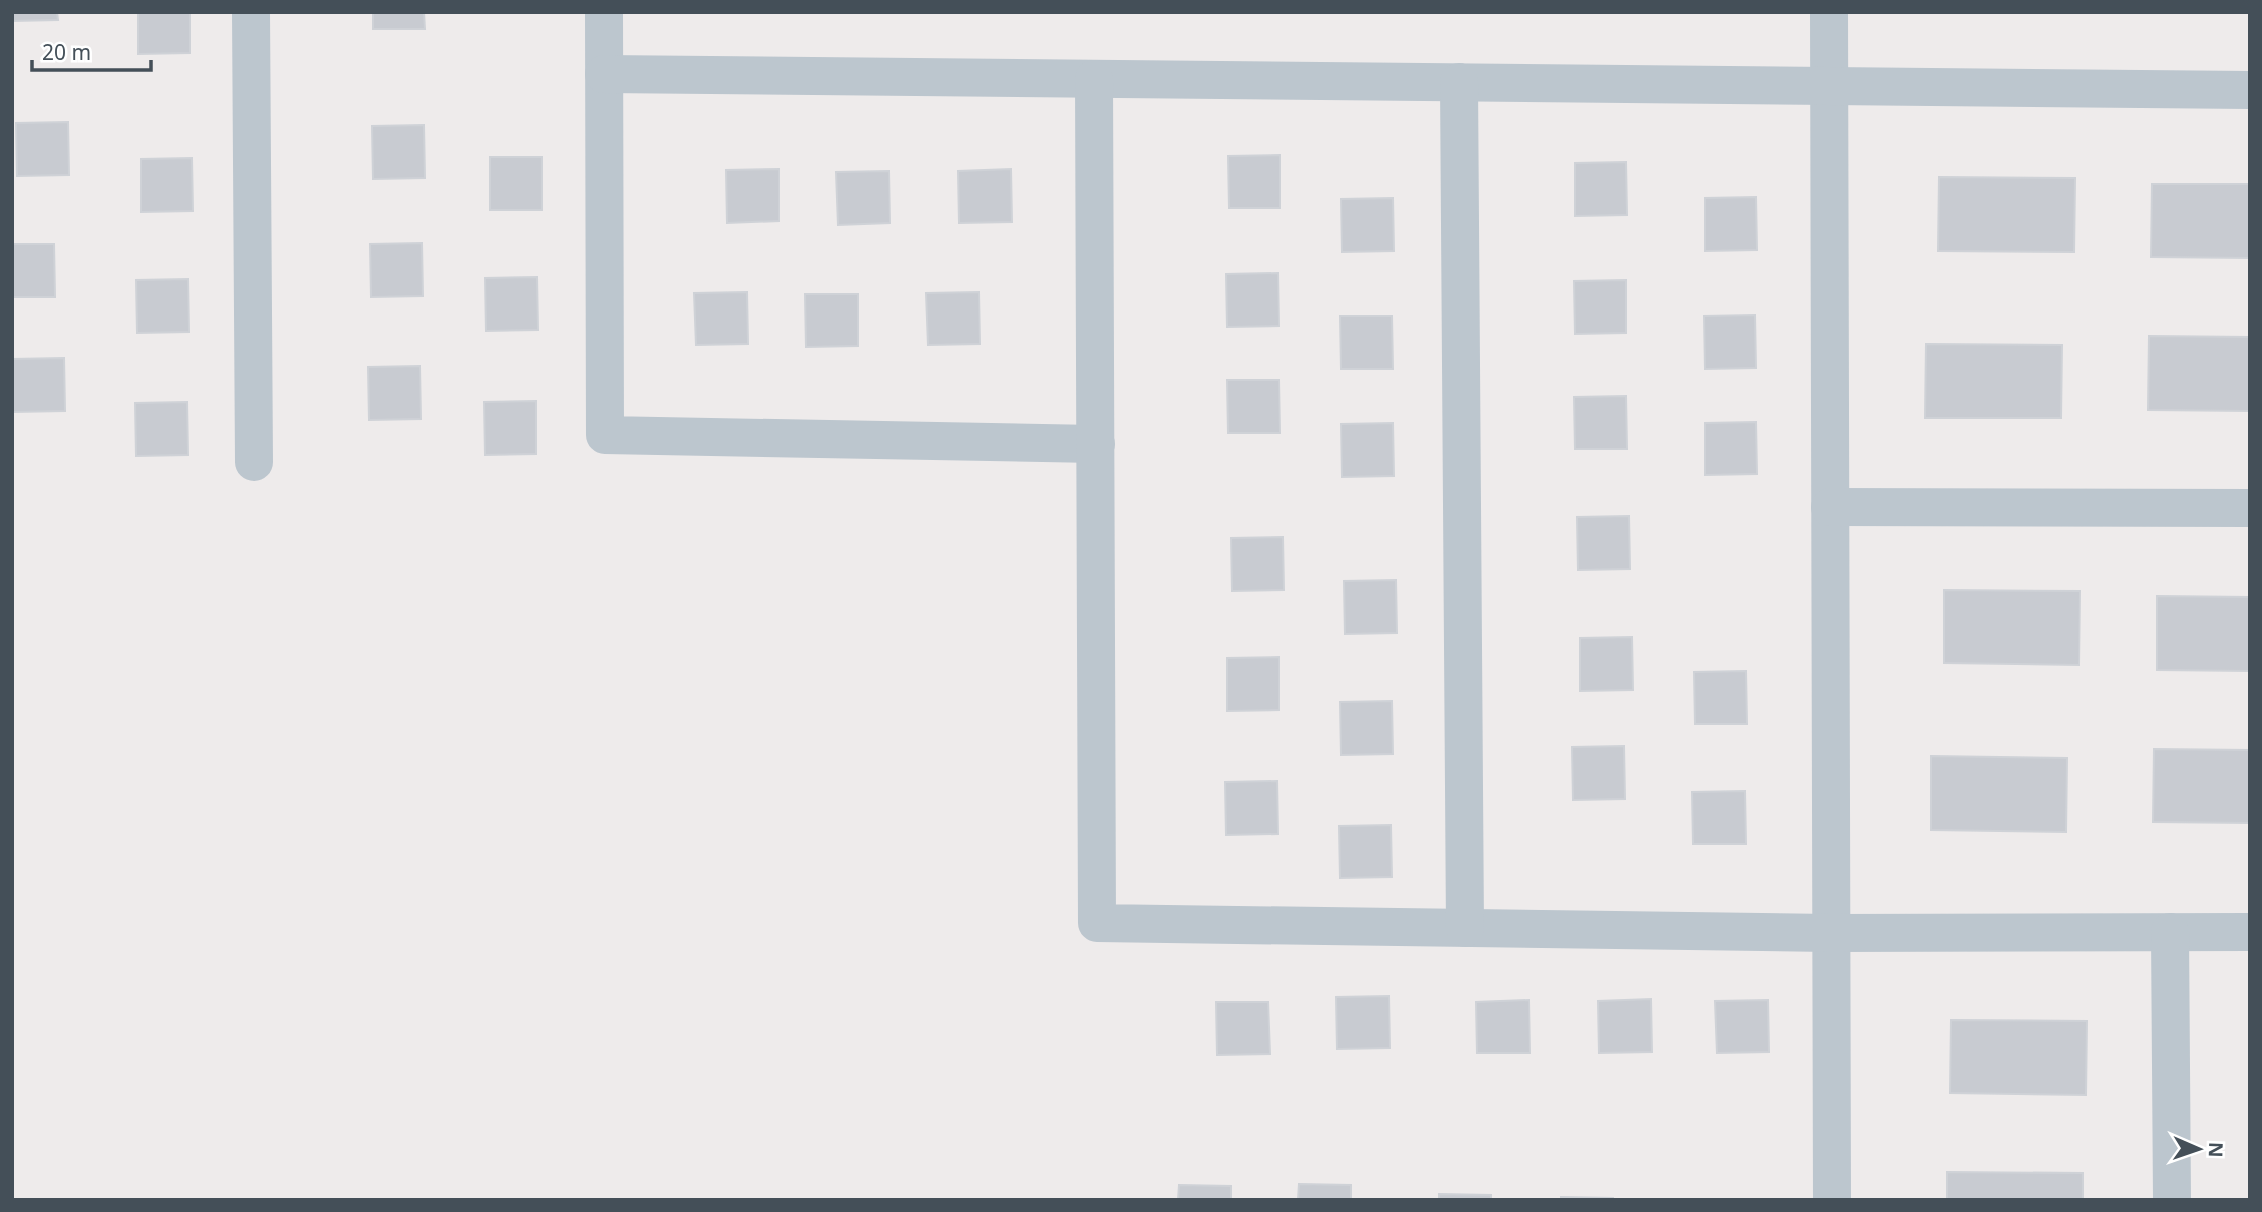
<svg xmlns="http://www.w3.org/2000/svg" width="2262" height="1212" font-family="'Noto Sans',sans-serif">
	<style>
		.building { fill: #c8cbd1; stroke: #cfd2d7; stroke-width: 2 }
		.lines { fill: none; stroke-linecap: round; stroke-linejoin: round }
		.minor { stroke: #bcc6ce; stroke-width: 38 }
	</style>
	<rect width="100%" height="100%" fill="#eeebeb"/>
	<!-- building -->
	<g class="building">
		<polygon points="12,12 57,12 58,20 12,21"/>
		<polygon points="138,12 190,12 190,53 138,54"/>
		<polygon points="373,12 424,12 425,29 373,29"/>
		<polygon points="68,122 69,175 17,176 16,123"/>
		<polygon points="424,125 425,178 373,179 372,126"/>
		<polygon points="1280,155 1280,208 1229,208 1228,156"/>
		<rect x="490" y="157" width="52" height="53"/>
		<polygon points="192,158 193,211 141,212 141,159"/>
		<polygon points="1626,162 1627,215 1575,216 1575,163"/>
		<polygon points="779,169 779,221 727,223 726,170"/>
		<polygon points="1011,169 1012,222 959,223 958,171"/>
		<polygon points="889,171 890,223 838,225 836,172"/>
		<polygon points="1939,177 2075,178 2074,252 1938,251"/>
		<polygon points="2152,184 2250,184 2250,258 2151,257"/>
		<polygon points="1756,197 1757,250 1705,251 1705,198"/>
		<polygon points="1393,198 1394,251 1342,252 1341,199"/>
		<polygon points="422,243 423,296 371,297 370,244"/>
		<polygon points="12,244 54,244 55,297 12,297"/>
		<polygon points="1278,273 1279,326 1227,327 1226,274"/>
		<polygon points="537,277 538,330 486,331 485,278"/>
		<polygon points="188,279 189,332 137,333 136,280"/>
		<polygon points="1626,280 1626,333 1575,334 1574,281"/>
		<polygon points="747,292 748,344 696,345 694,293"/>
		<polygon points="979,292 980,344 928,345 926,293"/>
		<polygon points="805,294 858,294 858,346 806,347"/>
		<polygon points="1755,315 1756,368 1705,369 1704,316"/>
		<polygon points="1340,316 1392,316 1393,369 1341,369"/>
		<polygon points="2149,336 2250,337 2250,411 2148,410"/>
		<polygon points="1926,344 2062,345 2061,418 1925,418"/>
		<polygon points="64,358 65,411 13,412 12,359"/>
		<polygon points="420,366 421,419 369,420 368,367"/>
		<polygon points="1227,380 1279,380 1280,433 1228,433"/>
		<polygon points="1626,396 1627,449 1575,449 1574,397"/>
		<polygon points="536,401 536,454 485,455 484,402"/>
		<polygon points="187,402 188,455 136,456 135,403"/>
		<polygon points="1756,422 1757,474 1705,475 1705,423"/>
		<polygon points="1393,423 1394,476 1342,477 1341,424"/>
		<polygon points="1629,516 1630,569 1578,570 1577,517"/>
		<polygon points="1283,537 1284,590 1232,591 1231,538"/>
		<polygon points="1396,580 1397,633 1345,634 1344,581"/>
		<polygon points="1944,590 2080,591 2079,665 1944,663"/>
		<polygon points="2157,596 2250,597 2250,671 2157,670"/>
		<polygon points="1632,637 1633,690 1580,691 1580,638"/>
		<polygon points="1279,657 1279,710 1227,711 1227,658"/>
		<polygon points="1746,671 1747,724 1695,724 1694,672"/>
		<polygon points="1392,701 1393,754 1341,755 1340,702"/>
		<polygon points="1624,746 1625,799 1573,800 1572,747"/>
		<polygon points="2154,749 2250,750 2250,823 2153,822"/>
		<polygon points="1931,756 2067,758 2066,832 1931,830"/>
		<polygon points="1277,781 1278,834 1226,835 1225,782"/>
		<polygon points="1745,791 1746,844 1693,844 1692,792"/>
		<polygon points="1391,825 1392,877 1340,878 1339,826"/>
		<polygon points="1389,996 1390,1048 1337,1049 1336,997"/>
		<polygon points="1651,999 1652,1052 1599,1053 1598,1001"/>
		<polygon points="1529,1000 1530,1053 1477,1053 1476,1002"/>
		<polygon points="1768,1000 1769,1052 1717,1053 1715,1001"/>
		<polygon points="1216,1002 1268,1002 1270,1054 1217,1055"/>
		<polygon points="1951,1020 2087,1021 2086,1095 1950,1093"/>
		<polygon points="1947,1172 2083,1173 2083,1200 1947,1200"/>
		<polygon points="1299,1184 1351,1185 1351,1200 1298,1200"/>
		<polygon points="1179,1185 1231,1186 1231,1200 1178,1200"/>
		<polygon points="1439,1194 1491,1195 1491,1200 1439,1200"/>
		<polygon points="1561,1197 1613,1198 1613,1200 1561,1200"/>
	</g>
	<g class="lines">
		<!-- minor -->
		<g class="minor">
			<polyline points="251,12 254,462"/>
			<polyline points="604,12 605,435 1096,444"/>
			<polyline points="1829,12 1832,1200"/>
			<polyline points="604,74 2250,90"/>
			<polyline points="1094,79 1097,923 1830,933 2250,932"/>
			<polyline points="1459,82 1465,928"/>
			<polyline points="1830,507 2250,508"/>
			<polyline points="2170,932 2172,1200"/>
		</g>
	</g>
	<!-- border -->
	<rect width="2262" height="1212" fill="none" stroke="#444f58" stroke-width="28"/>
	<!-- north arrow -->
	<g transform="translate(2199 1149) rotate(92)" stroke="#ffffff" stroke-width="5" paint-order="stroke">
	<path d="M0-5L12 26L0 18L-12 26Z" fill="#444f58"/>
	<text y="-10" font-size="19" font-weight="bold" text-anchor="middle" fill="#444f58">N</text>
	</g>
	<!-- scale -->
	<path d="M32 60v10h119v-10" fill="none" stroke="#444f58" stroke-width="3.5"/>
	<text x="42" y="60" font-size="21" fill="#444f58" stroke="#ffffff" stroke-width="5" paint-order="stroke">20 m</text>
</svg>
